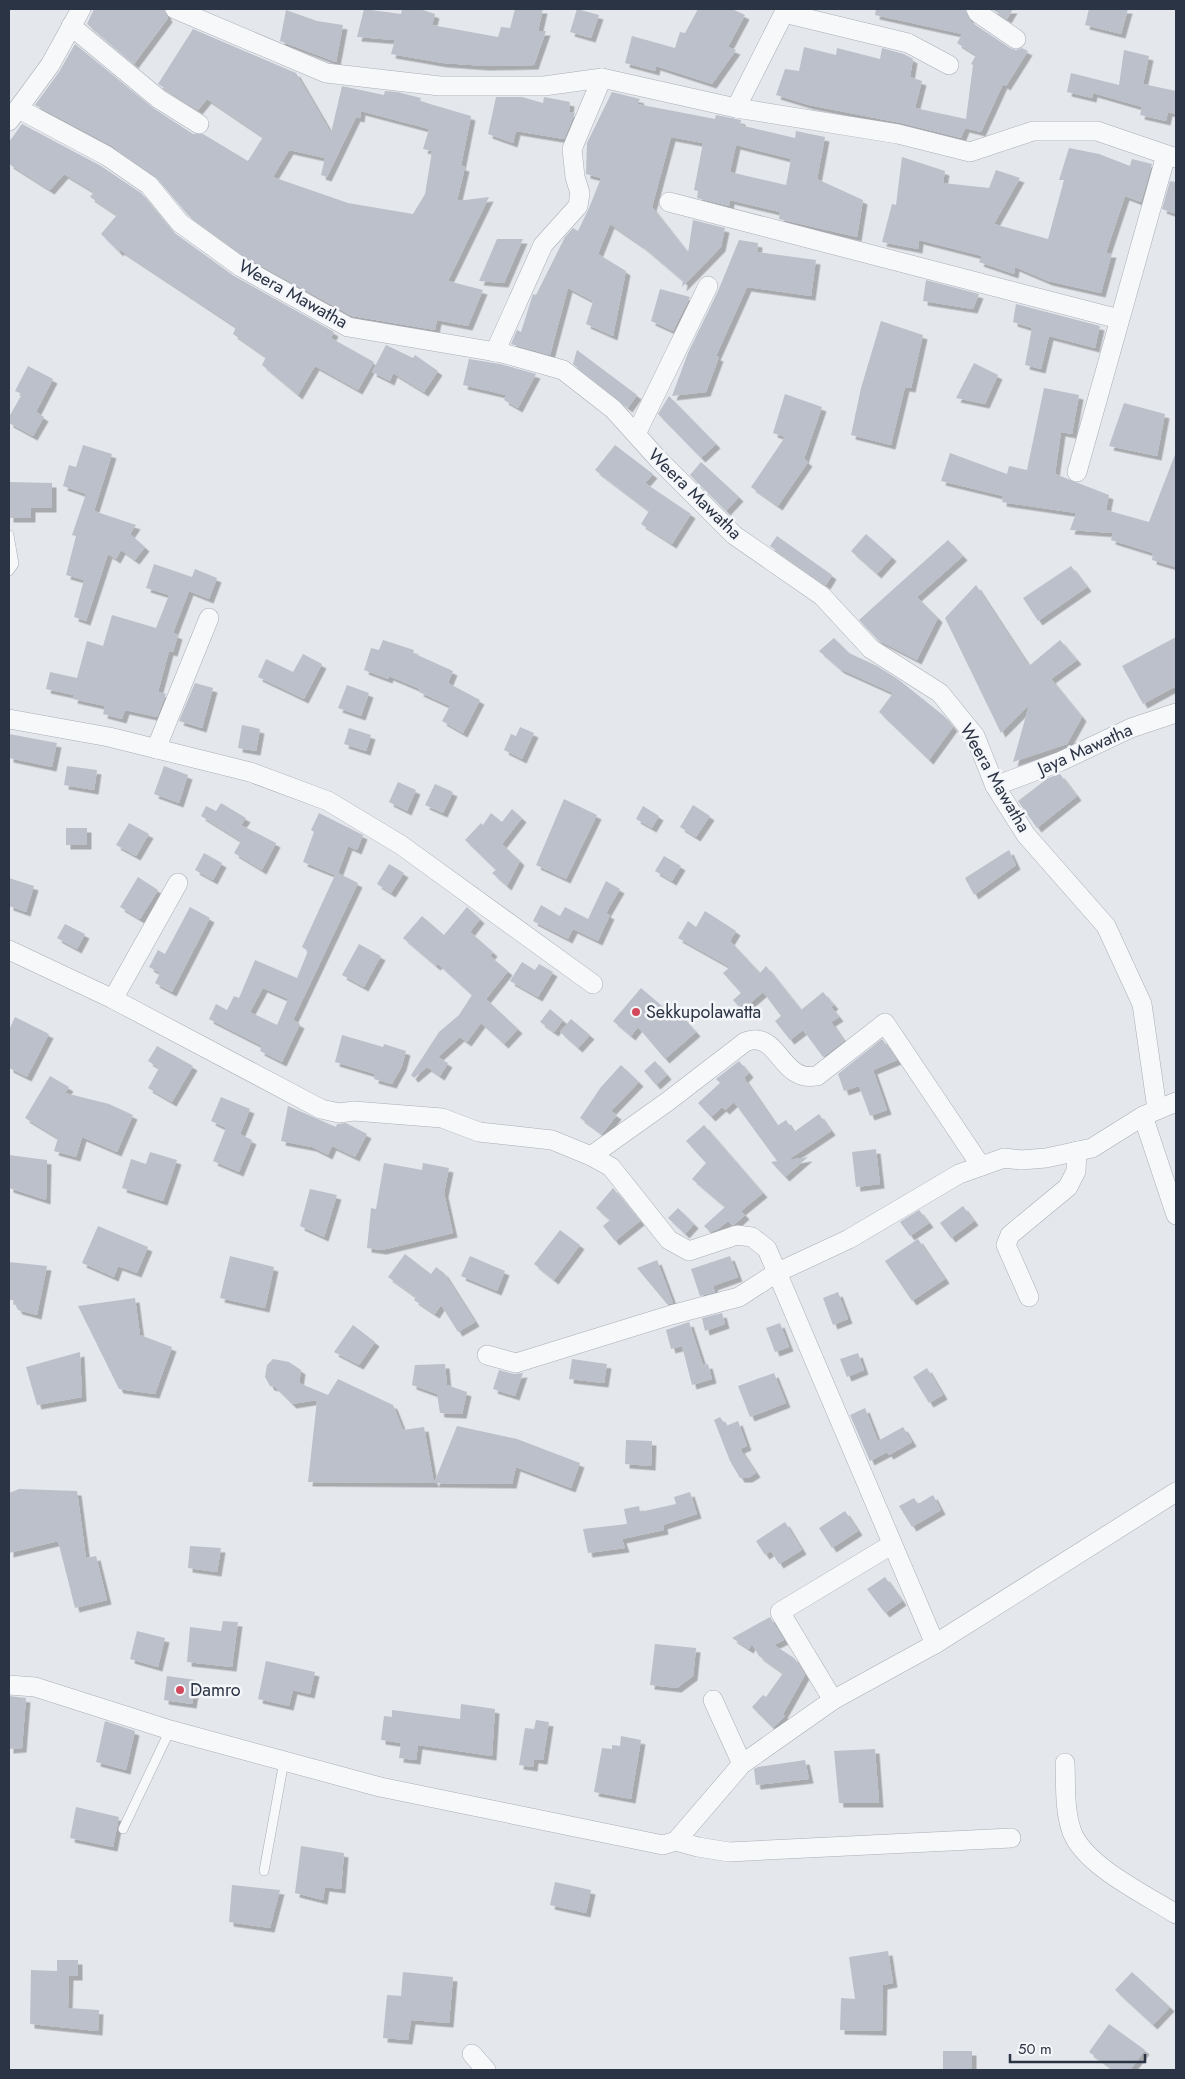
<svg xmlns="http://www.w3.org/2000/svg" width="1185" height="2079" font-family="Jost,sans-serif">
	<style>
		.building { fill: #bbc0ca; fill-rule: evenodd; filter: url(#shadow) }
		.lines { fill: none; stroke-linecap: round; stroke-linejoin: round }
		.lane-casing { stroke: #a9aeb7; stroke-width: 10 }
		.street-casing { stroke: #a9aeb7; stroke-width: 20 }
		.lane { stroke: #f7f8fa; stroke-width: 9 }
		.street { stroke: #f7f8fa; stroke-width: 19 }
		.poi-dot { fill: #d1495b; stroke: #f4f6f9; stroke-width: 2 }
		.labels { text-anchor: middle; stroke-width: 5; stroke-linejoin: round; paint-order: stroke }
		.street-label { font-size: 18px; fill: #2b3445; stroke: #f4f6f9 }
		.poi-label { font-size: 18px; fill: #2b3445; stroke: #f4f6f9; text-anchor: start }
	</style>
	<defs>
		<filter id="shadow"><feDropShadow dx="4.5" dy="4.5" stdDeviation="0" flood-color="#0004"/></filter>
	</defs>
	<rect width="100%" height="100%" fill="#e4e7ec"/>
	<!-- building -->
	<g class="building">
		<polygon points="94,9 164,9 168,18 134,64 87,24"/>
		<polygon points="364,9 401,14 402,9 420,9 435,14 432,25 498,37 501,27 510,28 515,9 543,9 538,31 546,31 534,65 485,66 443,63 391,54 395,40 357,37"/>
		<polygon points="577,9 599,15 591,38 570,32"/>
		<polygon points="698,9 732,9 745,15 728,47 736,50 712,84 656,66 655,71 625,63 632,36 675,48 680,32 685,33"/>
		<polygon points="876,9 965,9 971,22 1010,48 1016,50 1022,48 1028,51 1006,86 1003,84 981,132 965,128 961,138 901,123 809,105 776,95 785,69 799,71 804,47 836,55 837,48 880,59 882,48 904,54 913,59 910,77 922,81 915,108 966,119 973,65 971,64 976,55 957,43 962,34 875,15"/>
		<polygon points="992,9 1013,9 1007,19"/>
		<polygon points="1089,9 1128,9 1121,34 1085,25"/>
		<polygon points="286,10 317,21 343,25 336,62 280,41"/>
		<path d="M 193,29 L 296,73 L 331,133 L 342,86 L 384,95 L 385,91 L 397,92 L 421,98 L 420,101 L 471,116 L 461,166 L 465,167 L 457,201 L 489,197 L 448,281 L 483,290 L 468,326 L 437,320 L 435,330 L 352,316 L 247,258 L 188,215 L 155,176 L 112,146 L 35,105 L 59,72 L 75,44 L 153,108 L 193,134 L 203,134 L 248,161 L 263,137 L 207,99 L 198,110 L 158,84 ZM 361,111 L 429,129 L 423,149 L 432,151 L 425,194 L 413,214 L 348,203 L 273,177 L 289,150 L 325,158 L 321,175 L 327,177 L 356,117 L 360,118 Z"/>
		<polygon points="1124,50 1149,56 1143,84 1176,91 1176,114 1168,112 1166,121 1140,115 1142,107 1093,93 1092,98 1067,92 1071,73 1119,85"/>
		<path d="M 612,92 L 640,99 L 637,104 L 715,119 L 716,115 L 741,120 L 740,125 L 795,138 L 796,131 L 825,137 L 817,179 L 863,200 L 857,237 L 779,219 L 780,212 L 730,200 L 729,206 L 697,198 L 698,191 L 694,190 L 703,143 L 671,137 L 652,207 L 688,253 L 693,220 L 725,228 L 721,247 L 682,287 L 683,281 L 642,246 L 610,224 L 598,254 L 626,271 L 613,336 L 586,324 L 593,301 L 568,288 L 550,355 L 511,344 L 517,330 L 521,332 L 533,294 L 536,295 L 565,237 L 573,228 L 578,231 L 589,208 L 601,178 L 586,174 L 587,143 ZM 736,145 L 791,159 L 786,185 L 730,172 Z"/>
		<polygon points="496,97 522,97 543,103 544,97 570,102 569,112 575,113 564,139 516,131 513,143 488,134"/>
		<polygon points="22,124 101,166 141,193 173,232 234,276 334,332 331,338 374,362 358,390 315,366 298,395 262,365 266,357 233,334 236,327 120,250 119,252 101,234 117,215 90,197 94,192 64,174 50,190 9,164 9,142"/>
		<polygon points="1069,148 1099,154 1130,166 1132,159 1152,164 1141,202 1125,196 1106,253 1112,253 1101,293 1048,281 1015,267 1014,274 979,262 982,256 919,240 918,249 882,242 892,204 896,205 902,157 945,171 943,183 989,188 996,170 1020,178 994,224 1048,239 1064,180 1059,180"/>
		<polygon points="1170,181 1176,182 1176,214 1162,209"/>
		<polygon points="497,239 523,239 504,283 479,281"/>
		<polygon points="739,240 758,243 757,252 816,260 811,296 747,287 716,356 719,357 706,392 672,396 688,353 718,291"/>
		<polygon points="926,280 979,294 973,309 923,301"/>
		<polygon points="660,289 690,297 673,331 651,321"/>
		<polygon points="1016,304 1100,326 1095,348 1049,336 1041,369 1025,365 1032,328 1013,322"/>
		<polygon points="881,321 923,335 911,388 905,387 891,445 851,435 861,388"/>
		<polygon points="386,345 413,358 415,355 438,371 424,392 393,373 390,381 372,372"/>
		<polygon points="577,350 637,395 628,408 573,364"/>
		<polygon points="469,359 500,364 536,374 518,408 504,400 506,395 463,385"/>
		<polygon points="974,363 998,375 985,404 956,398"/>
		<polygon points="28,366 53,379 36,412 44,417 33,436 9,423 9,417 22,394 15,391"/>
		<polygon points="1044,388 1079,395 1072,434 1061,432 1055,474 1109,495 1106,510 1149,522 1176,452 1176,567 1152,560 1153,553 1111,540 1113,533 1070,530 1076,513 1002,502 1003,496 941,481 950,453 1007,474 1009,466 1027,470"/>
		<polygon points="785,394 822,407 804,459 808,462 778,506 751,487 785,437 773,433"/>
		<polygon points="669,396 716,444 701,458 658,414"/>
		<polygon points="1124,403 1165,414 1157,456 1109,446"/>
		<polygon points="83,445 112,454 94,511 136,525 130,534 145,547 135,560 121,550 116,559 108,554 86,621 74,617 84,580 66,575 76,536 72,535 86,494 63,486 69,465 76,467"/>
		<polygon points="615,445 653,474 645,483 691,514 672,544 641,524 649,511 595,470"/>
		<polygon points="701,462 739,497 726,511 690,475"/>
		<polygon points="9,482 52,483 52,508 31,508 31,518 9,518"/>
		<polygon points="866,534 892,557 877,574 851,551"/>
		<polygon points="777,536 832,575 826,585 770,546"/>
		<polygon points="948,540 963,556 917,597 938,618 917,660 878,640 859,620"/>
		<polygon points="154,564 192,577 195,569 217,578 209,599 189,591 173,633 178,635 173,652 169,651 158,692 166,694 157,717 125,710 122,719 103,714 105,706 73,699 74,695 46,689 50,672 77,678 87,641 103,646 112,615 156,628 169,595 146,588"/>
		<polygon points="1071,566 1087,587 1038,621 1023,598"/>
		<polygon points="976,585 1029,666 1060,640 1077,660 1051,679 1082,717 1067,744 1013,762 1029,705 1001,733 945,618"/>
		<polygon points="1176,637 1176,686 1143,704 1122,666"/>
		<polygon points="834,638 849,653 877,666 899,680 944,716 953,727 929,760 879,712 893,693 840,669 819,651"/>
		<polygon points="383,640 414,650 413,653 453,671 448,683 480,700 463,733 442,721 450,706 419,692 420,689 389,676 388,679 364,670 371,648 379,650"/>
		<polygon points="303,654 322,664 304,699 258,677 266,659 293,672"/>
		<polygon points="195,683 213,688 202,728 179,721"/>
		<polygon points="347,685 369,693 361,716 338,708"/>
		<polygon points="242,725 260,729 256,751 238,748"/>
		<polygon points="520,727 534,733 522,759 504,750 511,734 516,736"/>
		<polygon points="349,728 371,735 366,751 344,744"/>
		<polygon points="9,734 57,743 52,767 9,758"/>
		<polygon points="67,766 97,770 94,790 64,785"/>
		<polygon points="164,766 188,775 179,803 154,794"/>
		<polygon points="1060,774 1077,796 1037,828 1018,801 1048,778"/>
		<polygon points="398,782 416,790 407,811 389,802"/>
		<polygon points="435,784 453,792 443,813 425,805"/>
		<polygon points="564,799 597,815 566,879 536,865"/>
		<polygon points="221,803 246,818 241,825 276,843 262,870 234,853 241,841 201,816 206,806 216,811"/>
		<polygon points="693,805 710,816 696,837 680,827"/>
		<polygon points="643,806 659,816 652,828 636,819"/>
		<polygon points="512,809 522,818 502,844 520,861 507,886 492,873 496,870 465,840 481,823 483,825 491,813 502,822"/>
		<path d="M 319,813 L 363,835 L 357,850 L 348,846 L 338,873 L 358,883 L 293,1020 L 300,1024 L 282,1062 L 260,1051 L 262,1046 L 209,1019 L 216,1004 L 227,1010 L 234,996 L 239,998 L 255,960 L 297,978 L 308,951 L 302,947 L 335,875 L 303,862 L 314,832 L 311,830 ZM 263,988 L 288,999 L 277,1025 L 250,1012 Z"/>
		<polygon points="129,823 149,834 136,856 116,845"/>
		<rect x="66" y="828" width="21" height="17"/>
		<polygon points="1009,850 1016,865 974,895 965,878"/>
		<polygon points="204,853 222,863 213,880 195,870"/>
		<polygon points="664,856 681,866 672,881 655,871"/>
		<polygon points="389,864 404,873 391,893 377,884"/>
		<polygon points="138,877 158,890 140,919 120,907"/>
		<polygon points="9,878 34,886 26,912 9,906"/>
		<polygon points="606,881 620,889 606,913 610,915 598,941 573,929 568,939 533,921 541,905 560,916 565,907 588,919"/>
		<polygon points="190,907 210,918 172,992 155,983 160,973 149,967 158,950 165,954"/>
		<polygon points="467,907 480,919 470,932 493,952 490,956 508,971 486,999 518,1029 504,1044 481,1023 467,1042 460,1037 438,1057 448,1063 440,1076 427,1067 414,1078 411,1075 439,1032 459,1015 472,995 438,964 436,966 403,938 422,916 444,935"/>
		<polygon points="705,911 736,931 730,941 760,973 766,966 801,1010 823,992 834,1005 831,1007 839,1017 831,1022 844,1041 823,1057 803,1030 790,1040 775,1021 781,1016 763,992 742,1010 733,1000 741,993 723,973 730,967 678,938 688,921 696,927"/>
		<polygon points="65,924 85,934 77,949 57,938"/>
		<polygon points="359,944 381,956 364,987 342,975"/>
		<polygon points="522,962 535,970 539,964 553,972 538,997 510,981"/>
		<polygon points="641,988 676,1018 680,1014 696,1032 665,1059 638,1027 631,1036 613,1021"/>
		<polygon points="550,1009 563,1020 554,1032 540,1022"/>
		<polygon points="15,1017 49,1034 27,1077 9,1068 9,1030"/>
		<polygon points="571,1019 590,1035 578,1048 560,1032"/>
		<polygon points="342,1035 383,1047 384,1044 406,1051 402,1066 392,1084 374,1079 375,1074 335,1062"/>
		<polygon points="882,1039 897,1060 873,1070 887,1110 870,1116 859,1086 844,1091 838,1074"/>
		<polygon points="157,1046 193,1066 172,1102 148,1088 159,1068 148,1061"/>
		<polygon points="655,1061 667,1075 656,1085 644,1071"/>
		<polygon points="739,1061 749,1073 744,1078 777,1126 786,1120 794,1132 819,1114 831,1131 788,1160 808,1157 785,1177 771,1162 777,1161 734,1102 725,1110 722,1107 711,1117 698,1103 720,1083 716,1079"/>
		<polygon points="621,1065 639,1082 611,1111 617,1115 602,1134 580,1118 601,1087"/>
		<polygon points="50,1076 69,1087 65,1093 109,1104 133,1115 117,1152 82,1137 76,1157 54,1151 58,1138 25,1118"/>
		<polygon points="221,1097 250,1109 240,1134 252,1140 239,1172 213,1161 226,1128 211,1121"/>
		<polygon points="288,1106 336,1127 337,1124 346,1123 367,1134 355,1157 332,1146 328,1155 312,1147 281,1141"/>
		<polygon points="704,1125 763,1193 741,1211 745,1215 735,1224 732,1225 728,1221 718,1229 710,1232 704,1226 725,1207 692,1179 706,1163 686,1141"/>
		<polygon points="876,1149 880,1184 856,1187 852,1152"/>
		<polygon points="150,1152 177,1160 163,1201 122,1188 131,1159 146,1164"/>
		<polygon points="9,1155 47,1160 46,1200 9,1188"/>
		<polygon points="384,1163 422,1170 423,1163 449,1168 444,1193 453,1233 382,1250 367,1248 371,1208 376,1209"/>
		<polygon points="613,1188 640,1221 615,1241 603,1226 610,1220 596,1208"/>
		<polygon points="310,1189 337,1195 324,1237 300,1226"/>
		<polygon points="963,1206 974,1221 951,1238 940,1223"/>
		<polygon points="678,1208 694,1224 685,1234 668,1218"/>
		<polygon points="919,1210 929,1223 910,1236 900,1222"/>
		<polygon points="98,1226 148,1247 137,1273 118,1266 114,1277 82,1263"/>
		<polygon points="560,1230 580,1245 554,1280 534,1264"/>
		<polygon points="918,1239 945,1279 912,1301 885,1261"/>
		<polygon points="405,1254 431,1274 436,1267 444,1273 475,1322 458,1332 441,1305 435,1314 414,1300 416,1297 388,1277"/>
		<polygon points="230,1256 274,1267 265,1308 220,1298"/>
		<polygon points="470,1256 505,1271 497,1291 461,1276"/>
		<polygon points="730,1256 738,1277 713,1286 715,1292 700,1296 691,1269"/>
		<polygon points="657,1260 673,1303 667,1304 637,1268"/>
		<polygon points="9,1262 47,1266 37,1315 18,1310 13,1300 9,1300"/>
		<polygon points="838,1292 848,1319 833,1325 823,1298"/>
		<polygon points="135,1298 140,1335 172,1347 155,1394 119,1389 78,1306"/>
		<polygon points="722,1313 725,1324 705,1331 702,1318"/>
		<polygon points="689,1322 703,1365 708,1364 712,1379 692,1385 682,1346 671,1349 666,1330"/>
		<polygon points="780,1323 789,1347 775,1352 766,1328"/>
		<polygon points="353,1325 375,1342 359,1365 334,1352"/>
		<polygon points="80,1352 82,1397 37,1405 26,1367"/>
		<polygon points="858,1353 864,1370 847,1377 840,1359"/>
		<polygon points="273,1359 289,1362 301,1370 299,1383 328,1395 338,1379 393,1405 403,1430 424,1427 434,1483 308,1482 317,1400 292,1404 275,1387 270,1386 265,1377 267,1365"/>
		<polygon points="572,1359 607,1364 604,1383 569,1379"/>
		<polygon points="445,1364 447,1385 467,1392 462,1414 440,1413 437,1394 412,1385 415,1365"/>
		<polygon points="927,1368 943,1395 929,1403 913,1377"/>
		<polygon points="499,1370 514,1374 523,1373 515,1396 493,1389"/>
		<polygon points="774,1373 786,1403 750,1417 738,1386"/>
		<polygon points="865,1408 878,1441 903,1427 912,1442 889,1455 887,1452 870,1461 850,1415"/>
		<polygon points="720,1417 726,1426 738,1421 747,1446 740,1449 756,1473 748,1478 740,1478 730,1461 714,1420"/>
		<polygon points="457,1426 517,1439 580,1463 571,1488 516,1467 512,1484 434,1483"/>
		<polygon points="626,1440 652,1441 651,1466 625,1464"/>
		<polygon points="19,1489 77,1491 86,1558 96,1556 107,1600 75,1608 58,1541 9,1553 9,1493"/>
		<polygon points="690,1492 697,1514 663,1525 664,1530 622,1539 625,1548 588,1553 583,1529 627,1524 624,1509 639,1506 640,1512 676,1504 674,1497"/>
		<polygon points="933,1495 941,1510 912,1527 899,1506 914,1498 918,1504"/>
		<polygon points="845,1511 858,1531 832,1548 819,1528"/>
		<polygon points="785,1522 802,1550 779,1564 771,1551 765,1555 756,1541"/>
		<polygon points="190,1546 221,1548 217,1572 188,1568"/>
		<polygon points="885,1577 902,1601 885,1613 867,1589"/>
		<polygon points="770,1617 784,1640 774,1645 794,1658 805,1675 783,1714 785,1716 773,1728 752,1707 763,1695 766,1697 783,1673 759,1656 752,1644 749,1649 732,1638"/>
		<polygon points="223,1621 238,1622 232,1667 187,1662 190,1627 221,1631"/>
		<polygon points="137,1631 165,1638 158,1667 130,1659"/>
		<polygon points="655,1644 696,1648 693,1676 677,1688 650,1685"/>
		<polygon points="266,1661 315,1672 310,1694 293,1690 289,1706 258,1699"/>
		<polygon points="167,1676 196,1680 192,1704 164,1700"/>
		<polygon points="9,1696 26,1698 22,1748 9,1749"/>
		<polygon points="461,1704 495,1709 492,1756 418,1745 416,1760 399,1758 401,1743 381,1740 384,1716 392,1717 392,1710 460,1719"/>
		<polygon points="536,1720 549,1722 543,1760 534,1759 533,1767 519,1765 525,1728 534,1729"/>
		<polygon points="105,1721 135,1731 126,1770 96,1762"/>
		<polygon points="621,1736 641,1740 631,1799 594,1792 602,1748 612,1749 612,1745 620,1746"/>
		<polygon points="875,1749 879,1803 839,1803 834,1751"/>
		<polygon points="805,1760 809,1779 756,1785 754,1769 758,1767"/>
		<polygon points="76,1807 119,1817 113,1847 70,1838"/>
		<polygon points="301,1846 344,1853 341,1889 325,1887 323,1900 295,1893"/>
		<polygon points="555,1882 591,1890 586,1913 550,1905"/>
		<polygon points="232,1885 280,1890 270,1928 229,1922"/>
		<polygon points="888,1951 893,1983 883,1985 882,2031 840,2030 841,1998 855,1999 849,1957"/>
		<polygon points="57,1960 78,1960 78,1976 69,1976 68,2008 99,2010 98,2031 30,2024 31,1970 57,1971"/>
		<polygon points="403,1972 453,1977 449,2023 411,2020 408,2040 383,2038 387,1995 401,1996"/>
		<polygon points="1132,1972 1170,2007 1153,2025 1115,1990"/>
		<polygon points="1109,2024 1145,2050 1130,2070 1114,2070 1089,2052"/>
		<rect x="943" y="2051" width="29" height="19"/>
	</g>
	<g class="lines">
		<defs>
			<g id="lane">
				<polyline points="9,535 14,564 9,571"/>
				<polyline points="123,1829 170,1730"/>
				<polyline points="264,1871 284,1761"/>
			</g>
			<g id="street">
				<polyline points="175,9 326,73 440,86 544,86 602,78 736,108 898,134 970,152 1033,131 1097,131 1176,158"/>
				<polyline points="976,9 978,13 1016,39"/>
				<polyline points="784,13 908,43 949,65"/>
				<polyline points="71,26 159,99 199,124"/>
				<polyline points="736,108 786,9"/>
				<polyline points="19,109 107,156 149,185 180,223 241,267 348,327 502,353 563,370 613,409 659,460 734,535 822,596 871,649 940,693 975,736 995,786 1026,835 1106,926 1142,1004 1157,1109"/>
				<polyline points="9,121 50,65 81,9"/>
				<polyline points="669,202 1119,319"/>
				<polyline points="495,352 543,245 578,206 580,193 575,177 572,149 602,78"/>
				<polyline points="636,434 708,286"/>
				<polyline points="1077,472 1166,155"/>
				<polyline points="9,719 109,737 250,772 328,801 401,845 593,984"/>
				<polyline points="156,749 209,618"/>
				<polyline points="995,786 1059,762 1131,728 1176,713"/>
				<polyline points="9,950 113,999 321,1109 339,1113 354,1111 442,1118 479,1132 552,1140 591,1156 611,1167 669,1240 689,1251 737,1235 752,1237 767,1249 935,1644"/>
				<polyline points="113,999 178,883"/>
				<polyline points="1143,1116 1176,1215"/>
				<path d="M 591,1156 L 667,1102 L 745,1042 C 749,1041 754,1039 757,1040 C 780,1042 784,1082 817,1076 L 885,1023 L 981,1166"/>
				<polyline points="1029,1297 1006,1245 1010,1235 1068,1187 1076,1171 1077,1151"/>
				<polyline points="487,1355 516,1363 671,1315 739,1297 776,1273 849,1239 959,1174 1004,1158 1021,1160 1046,1158 1092,1148 1143,1116 1176,1102"/>
				<polyline points="9,1685 35,1687 170,1730 380,1787 663,1845 676,1841 742,1764 833,1700 935,1644 1176,1492"/>
				<polyline points="713,1700 742,1764"/>
				<polyline points="833,1700 780,1612 891,1545"/>
				<path d="M 1065,1763 C 1066,1785 1064,1810 1072,1832 C 1085,1866 1146,1895 1176,1914"/>
				<polyline points="676,1841 698,1847 729,1852 1011,1838"/>
				<polyline points="472,2054 486,2070"/>
			</g>
		</defs>
		<!-- lane casing -->
		<use href="#lane" class="lane-casing"/>
		<!-- street casing -->
		<use href="#street" class="street-casing"/>
		<!-- lane -->
		<use href="#lane" class="lane"/>
		<!-- street -->
		<use href="#street" class="street"/>
	</g>
	<!-- markers -->
	<g class="poi-dot">
		<circle cx="636" cy="1012" r="5"/>
		<circle cx="180" cy="1690" r="5"/>
	</g>
	<g class="labels">
		<!-- street labels -->
		<g class="street-label">
			<text transform="translate(293 294) rotate(29)" y="6">Weera Mawatha</text>
			<text transform="translate(695 494) rotate(44)" y="6">Weera Mawatha</text>
			<text transform="translate(1085 749) rotate(-24)" y="6">Jaya Mawatha</text>
			<text transform="translate(995 778) rotate(60)" y="6">Weera Mawatha</text>
		</g>
		<!-- poi labels -->
		<g class="poi-label">
			<text x="646" y="1018">Sekkupolawatta</text>
			<text x="190" y="1696">Damro</text>
		</g>
	</g>
	<!-- border -->
	<rect width="1185" height="2079" fill="none" stroke="#2b3445" stroke-width="20"/>
	<!-- scale -->
	<path d="M1010 2054v8h135v-8" fill="none" stroke="#2b3445" stroke-width="2.5"/>
	<text x="1018" y="2054" font-size="15" fill="#2b3445" stroke="#f4f6f9" stroke-width="4" paint-order="stroke">50 m</text>
</svg>
